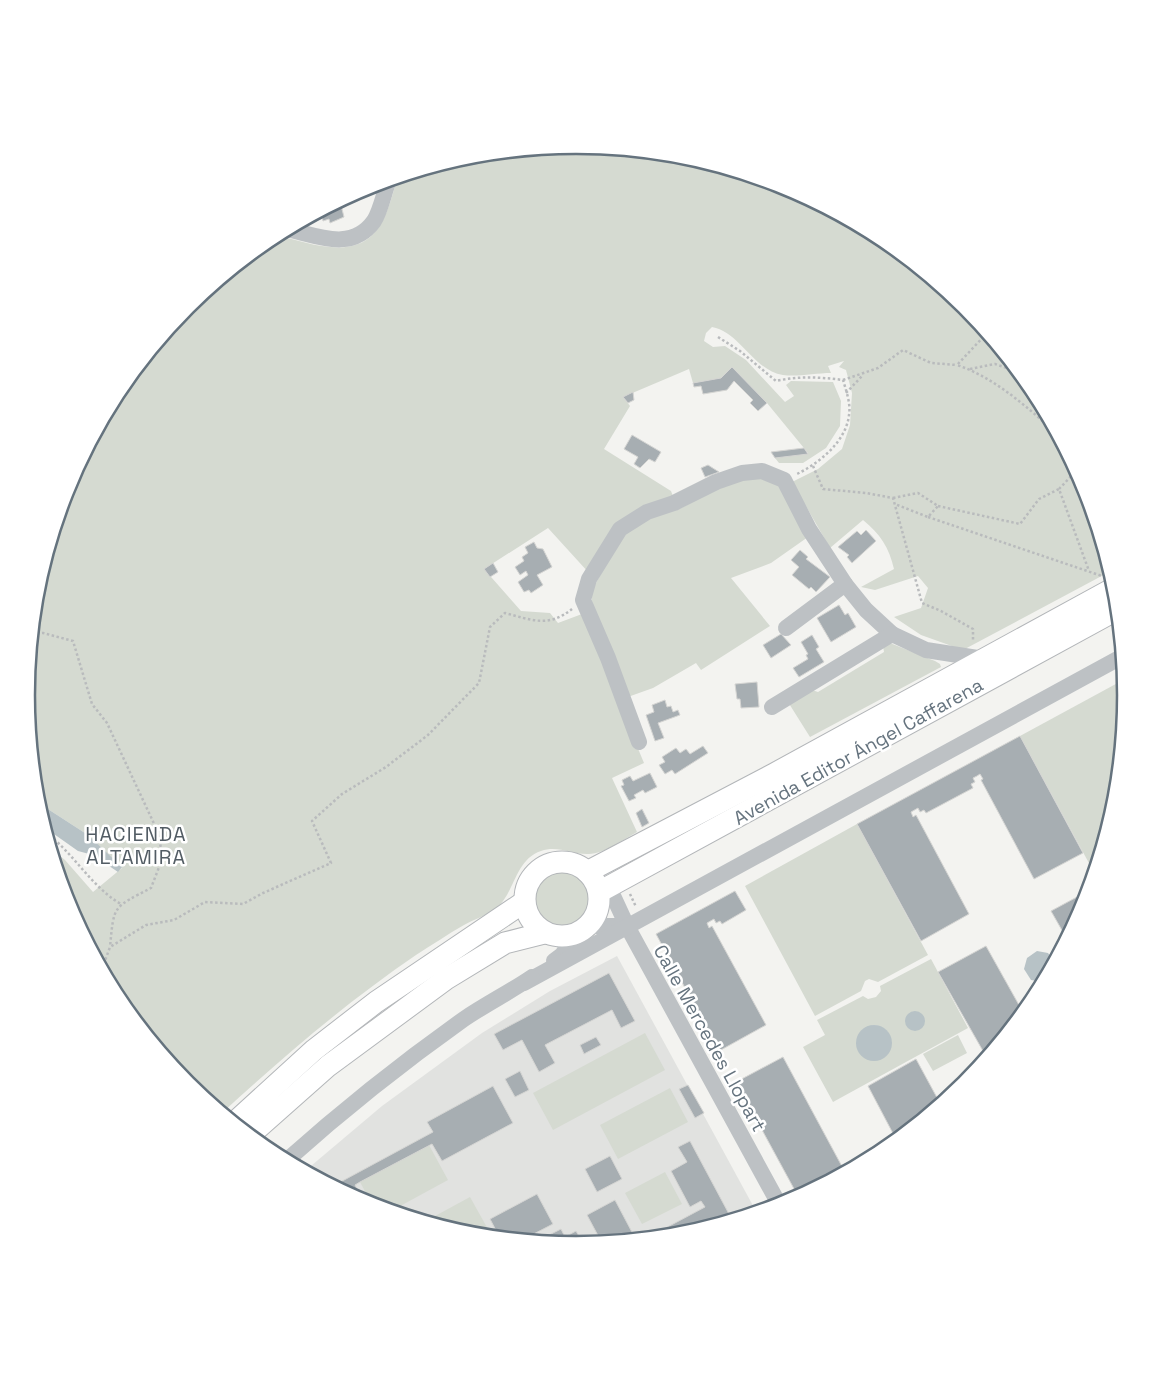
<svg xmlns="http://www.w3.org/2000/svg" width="1153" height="1391" font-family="'Space Grotesk',sans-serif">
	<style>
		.built { fill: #e1e2e0 }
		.green { fill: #d5dad1; fill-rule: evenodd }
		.water { fill: #b7c2c6 }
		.building { fill: #a7aeb2; stroke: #d5d5d3 }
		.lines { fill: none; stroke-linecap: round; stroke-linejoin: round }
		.major-casing { stroke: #b3b6b9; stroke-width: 23 }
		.path { stroke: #b9bbbd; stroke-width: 2.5; stroke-dasharray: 2.5 2.5; stroke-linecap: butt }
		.minor { stroke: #bdc1c4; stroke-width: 16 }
		.major { stroke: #fff; stroke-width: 21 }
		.labels { text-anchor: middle; stroke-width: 5; stroke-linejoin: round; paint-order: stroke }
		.street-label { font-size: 19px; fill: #65737e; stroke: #fff }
		.neighbourhood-label { font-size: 20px; letter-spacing: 1px; fill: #525c64; stroke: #fff }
		.rim { fill: none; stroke: #65737e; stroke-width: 2.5 }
	</style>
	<rect width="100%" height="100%" fill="#f3f3f0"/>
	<!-- built -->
	<polygon class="built" points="617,956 757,1213 684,1235 576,1246 469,1235 366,1204 305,1171 382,1106 482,1033 550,991"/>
	<!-- green -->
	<g class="green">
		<path d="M 577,145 L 684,156 L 787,187 L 882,238 L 966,307 L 1034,390 L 1085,485 L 1111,571 L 963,650 L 921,635 L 894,617 L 921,608 L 928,588 L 918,576 L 875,590 L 861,587 L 894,569 C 889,547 880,534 863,520 L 830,548 L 792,482 L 818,469 L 842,449 L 850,425 L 852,393 L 846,370 L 839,367 L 844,361 L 828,366 L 831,373 C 816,373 797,377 783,375 C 753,370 740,332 712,327 L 706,333 L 704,341 L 713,347 L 725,346 L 746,360 L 785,402 L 794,396 L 786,385 L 791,381 L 833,382 L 841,401 L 840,426 L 826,448 L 803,463 L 779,463 L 775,458 L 808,453 L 767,403 L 732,367 L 721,378 L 693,383 L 689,369 L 623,397 L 630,406 L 604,449 L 671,491 L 674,499 L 647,507 L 589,573 L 548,528 L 484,569 L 521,611 L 550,613 L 558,623 L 582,614 L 644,763 L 612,778 L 637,832 C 624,839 604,854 589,854 C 573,855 558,845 541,851 C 514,860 515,895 495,909 C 486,916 474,919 464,925 C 448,934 432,945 416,955 C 347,1002 283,1057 222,1113 L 187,1084 L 119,1001 L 68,906 L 50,848 L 65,860 L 93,892 L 122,868 L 88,835 L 37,802 L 26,695 L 37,588 L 68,485 L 119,390 L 188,306 L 271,238 L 276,235 C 309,243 358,263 380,225 C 389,211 393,192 398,177 L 469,156 Z"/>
		<polygon points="754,474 773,480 786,491 808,537 771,563 731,578 770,626 701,670 696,663 653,688 625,698 593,609 591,592 624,532 651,515 681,508 711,492"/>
		<polygon points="890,643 935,661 940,664 941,667 810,737 788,702 809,689 818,692 884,652 883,646"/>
		<polygon points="1125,679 1127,696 1116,803 1099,861 1090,865 1020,736"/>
		<polygon points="857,824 928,955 878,982 869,979 865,981 861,991 815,1016 745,886"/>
		<circle cx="561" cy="899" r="29"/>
		<path d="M 931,959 L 968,1028 L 833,1102 L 803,1047 L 825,1035 L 817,1020 L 863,996 L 868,999 L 876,997 L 881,991 L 880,986 ZM 874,1025 C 890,1027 896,1041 887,1055 C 875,1065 859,1059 857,1043 L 862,1030 Z"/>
		<polygon points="645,1033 665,1070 553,1130 533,1093"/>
		<polygon points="958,1035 967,1053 933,1071 923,1054"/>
		<polygon points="670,1088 688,1122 618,1159 600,1125"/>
		<polygon points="429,1145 448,1180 391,1211 373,1206 360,1182"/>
		<polygon points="665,1172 682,1204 642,1224 625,1193"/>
		<polygon points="470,1197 489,1231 479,1236 424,1222"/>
	</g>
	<!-- water -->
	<g class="water">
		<polygon points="37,802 88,835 122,867 118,872 93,855 78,851 44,827"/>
		<polygon points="1037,951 1048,953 1055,962 1042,982 1031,980 1024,969 1027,958"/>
		<circle cx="915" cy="1021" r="10"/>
		<circle cx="874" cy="1043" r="18"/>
	</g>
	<!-- building -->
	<g class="building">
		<polygon points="340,201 344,217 330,223 329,219 323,221 322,217 314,219 313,216"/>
		<polygon points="732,367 767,403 758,411 750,403 753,400 734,381 727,390 703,394 701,386 694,387 693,383 721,378"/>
		<polygon points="633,392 634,400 628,403 623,397"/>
		<polygon points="632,435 661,452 655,462 649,459 640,468 634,464 638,457 624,449"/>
		<polygon points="804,448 808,454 775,458 771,452"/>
		<polygon points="708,465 719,472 705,477 701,468"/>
		<polygon points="866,530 876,541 852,563 847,557 849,555 838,547 857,531 861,535"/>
		<polygon points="534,542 537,548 543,549 552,567 537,575 543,585 531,593 529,590 524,592 518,582 528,575 526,571 520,575 515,567 524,561 522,557 528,553 525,547"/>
		<polygon points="800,550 808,557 806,559 830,577 816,592 811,587 809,589 792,575 799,567 791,560"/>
		<polygon points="493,563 498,572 490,577 484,569"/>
		<polygon points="839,605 845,615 848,613 856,627 831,642 817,618"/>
		<polygon points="781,634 791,645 771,658 763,645"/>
		<polygon points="812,635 819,647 816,649 824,662 799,677 793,668 808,659 806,655 808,654 801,642"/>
		<polygon points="757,682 759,707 741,708 740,699 737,699 735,684"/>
		<polygon points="665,700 667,707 671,706 673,712 678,710 680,715 658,723 664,738 655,741 646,715 654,712 652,705"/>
		<polygon points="1020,736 1083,853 1034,879 981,780 983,779 980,774 977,776 973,778 975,782 971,784 973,788 926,813 924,810 920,812 918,808 911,812 913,817 916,815 969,914 921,941 857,824"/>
		<polygon points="703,746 708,753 675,774 672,770 665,774 659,765 665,762 662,757 676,748 680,753 686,749 690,754"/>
		<polygon points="650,773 657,787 645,793 643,790 634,795 636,798 629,801 621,786 624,785 622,780 630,776 633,781"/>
		<polygon points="642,809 649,823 642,827 636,813"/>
		<polygon points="1090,890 1085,906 1067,939 1051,911"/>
		<polygon points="735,891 746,910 722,924 720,921 716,923 714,919 707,923 709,928 712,926 766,1025 719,1051 656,934"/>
		<polygon points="986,946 1024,1014 987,1058 938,972"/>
		<polygon points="609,973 635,1021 621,1028 612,1010 545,1045 555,1063 539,1072 522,1040 503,1050 494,1034"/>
		<polygon points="596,1037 601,1045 584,1054 580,1045"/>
		<polygon points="783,1057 845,1172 799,1198 736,1082"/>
		<polygon points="916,1059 941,1105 897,1141 868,1086"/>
		<polygon points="520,1071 529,1090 515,1097 505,1079"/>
		<polygon points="688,1085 704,1113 695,1118 679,1089"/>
		<polygon points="493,1086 513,1123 442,1161 432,1144 360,1182 355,1185 364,1203 333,1186 433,1132 427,1122"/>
		<polygon points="690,1141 729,1214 701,1230 684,1235 645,1239 705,1207 701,1201 690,1207 671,1171 687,1162 678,1147"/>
		<polygon points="610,1156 622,1179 597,1192 585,1169"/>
		<polygon points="537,1194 553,1224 522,1240 500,1238 490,1219"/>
		<polygon points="615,1200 634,1236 625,1241 602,1243 587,1215"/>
		<polygon points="561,1229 565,1237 576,1231 584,1245 548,1243 545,1237"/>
	</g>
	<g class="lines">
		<defs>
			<g id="major">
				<circle cx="562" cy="899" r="37"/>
				<polyline points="587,872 774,774 1116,587"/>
				<polyline points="599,892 1118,609"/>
				<polyline points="234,1123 314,1050 376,1002 524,902"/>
				<polyline points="249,1136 328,1066 446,979 505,943 544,933"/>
			</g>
		</defs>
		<!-- major casing -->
		<use href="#major" class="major-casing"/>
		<!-- path -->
		<g class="path">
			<path d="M 987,333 L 957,365 C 990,376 1019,400 1046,424 L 1054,426"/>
			<path d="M 718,337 L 740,351 L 776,381 C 798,376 820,377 843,380 C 846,390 851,404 849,415 C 846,442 819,463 797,474"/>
			<polyline points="970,369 995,364 1021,373"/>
			<polyline points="843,380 878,368 903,350 931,363 957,365"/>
			<polyline points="846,393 863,375"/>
			<polyline points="813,466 823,489 866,493 893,498 922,603 941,611 973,629 973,642"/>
			<polyline points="1059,489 1077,470"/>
			<polyline points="893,498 918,493 938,506 928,517 895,504"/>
			<polyline points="938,506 1020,524 1039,499 1059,489 1089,571"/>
			<polyline points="928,517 1102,576"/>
			<path d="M 32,634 L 43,633 L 73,641 L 92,704 L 107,723 L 157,830 L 163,857 L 151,888 C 113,908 114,904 110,947"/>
			<path d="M 46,833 C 74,853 91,887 121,904"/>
			<polyline points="630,894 636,907"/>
			<path d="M 102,969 L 110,947 L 146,925 L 174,920 L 205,902 L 243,904 L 263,893 L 331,863 L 312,821 L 342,794 L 386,767 L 428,735 L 479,683 L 490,627 L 505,613 C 532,620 548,628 572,609"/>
		</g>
		<!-- minor -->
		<g class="minor">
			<path d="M 287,229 C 318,236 352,252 374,221 C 381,210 384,192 389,180"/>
			<polyline points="786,628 845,584 866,610 892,634"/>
			<polyline points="772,707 892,634 926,650 984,659"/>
			<polyline points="639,742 608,658 583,600 589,579 620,529 647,512 674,503 716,482 742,473 762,471 784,480 809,529 845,584"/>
			<polyline points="595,881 609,887 627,926 780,1206"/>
			<polyline points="588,926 624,926"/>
			<polyline points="554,961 562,955 576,934"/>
			<polyline points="524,983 1123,656"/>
			<path d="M 286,1161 C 343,1110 402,1063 464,1019 C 486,1004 510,992 532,977"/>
		</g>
		<!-- major -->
		<use href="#major" class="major"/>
	</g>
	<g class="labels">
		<!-- street labels -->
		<g class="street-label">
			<text transform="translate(858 751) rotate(-29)" y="7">Avenida Editor Ángel Caffarena</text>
			<text transform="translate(710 1038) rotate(61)" y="7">Calle Mercedes Llopart</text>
		</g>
		<!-- neighbourhood labels -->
		<g class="neighbourhood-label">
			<text x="136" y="841">HACIENDA<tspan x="136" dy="23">ALTAMIRA</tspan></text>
		</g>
	</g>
	<!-- crop -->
	<path d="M0 0H1153V1391H0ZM35 695a541 541 0 1 1 1082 0a541 541 0 1 1-1082 0Z" fill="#fff" fill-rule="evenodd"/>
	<path class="rim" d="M35 695a541 541 0 1 1 1082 0a541 541 0 1 1-1082 0Z"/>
</svg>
